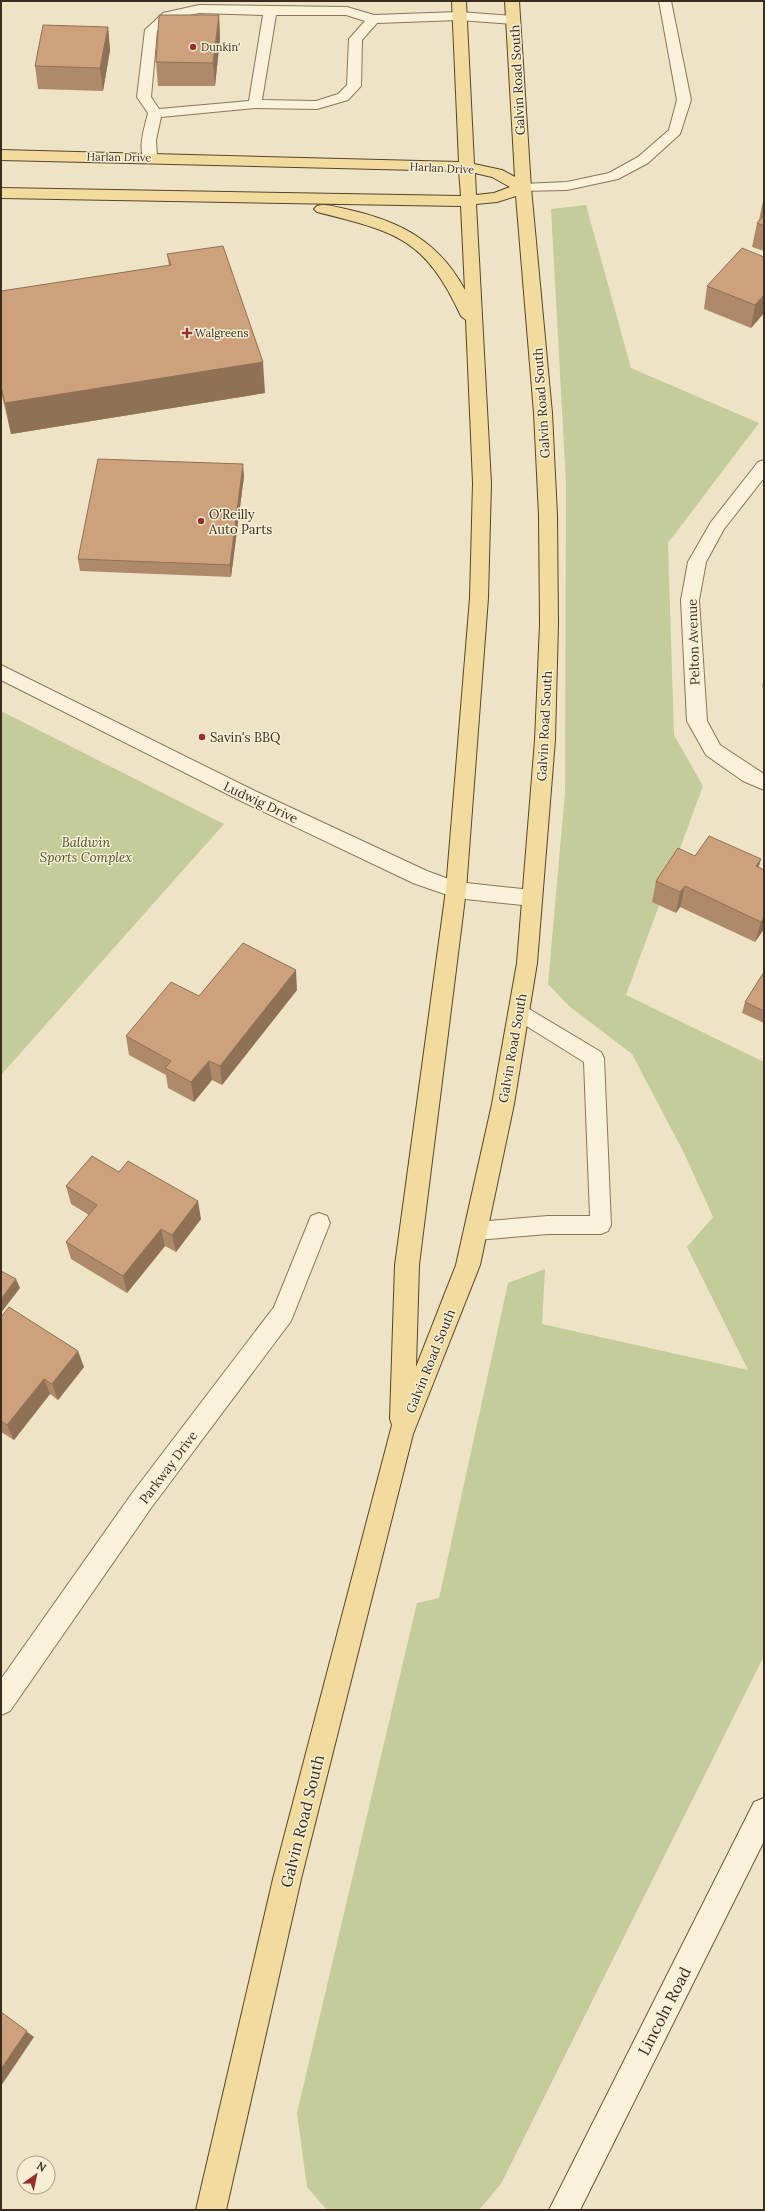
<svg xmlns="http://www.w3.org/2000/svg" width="765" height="2211" font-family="Lora,serif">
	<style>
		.green { fill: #c4cd99 }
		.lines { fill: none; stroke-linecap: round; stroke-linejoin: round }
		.lane-casing { stroke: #89765b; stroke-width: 2 }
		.street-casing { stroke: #89765b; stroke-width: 2 }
		.secondary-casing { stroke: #6b573e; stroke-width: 2 }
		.primary-casing { stroke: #57442f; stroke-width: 2 }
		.lane { fill: #f9f1d9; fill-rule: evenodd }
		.street { fill: #f9f1d9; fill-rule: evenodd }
		.secondary { fill: #f9f1d9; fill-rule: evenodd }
		.primary { fill: #f1dc9d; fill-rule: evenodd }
		.wall { fill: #af8a6a }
		.shaded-wall { fill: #8f7156 }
		.building { fill: #cca17b; stroke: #8f7156 }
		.poi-dot { fill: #99302b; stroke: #f6eed5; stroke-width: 1.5 }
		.labels { text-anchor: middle; stroke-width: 3; stroke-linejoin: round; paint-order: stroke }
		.far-poi-label { font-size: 11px; fill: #3a2d1f; stroke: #f6eed5; text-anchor: start }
		.far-street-label { font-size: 11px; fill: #3a2d1f; stroke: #f6eed5 }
		.street-label { font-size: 13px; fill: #3a2d1f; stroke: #f6eed5 }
		.poi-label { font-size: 13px; fill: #3a2d1f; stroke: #f6eed5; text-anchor: start }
		.park-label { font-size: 13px; font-style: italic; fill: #475625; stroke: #f6eed5 }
		.near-street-label { font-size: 16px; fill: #3a2d1f; stroke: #f6eed5 }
	</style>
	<rect width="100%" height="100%" fill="#eee4c5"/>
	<!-- green -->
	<g class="green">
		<polygon points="586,205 631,368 759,423 668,543 674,735 703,786 626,995 764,1062 764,1656 501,2184 479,2210 327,2210 307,2187 297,2113 417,1603 439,1598 508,1283 545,1269 542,1324 748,1370 687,1247 713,1217 684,1153 632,1054 569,1006 548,984 565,792 566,483 551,209"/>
		<polygon points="1,711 224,824 1,1075"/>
	</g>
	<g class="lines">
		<defs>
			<g id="lane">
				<polygon points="659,1 671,1 691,100 680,134 648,163 618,179 567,190 518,191 516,188 523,184 567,182 609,173 638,157 669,130 677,100"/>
				<path d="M 199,5 L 347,7 L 374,15 L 459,12 L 513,16 L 519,20 L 513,24 L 459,20 L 377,23 L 362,40 L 361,86 L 348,100 L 317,109 L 255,108 L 161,117 L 156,140 L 157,158 L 150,162 L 145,161 C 137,149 145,126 148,113 L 137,97 L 145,30 L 163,13 ZM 199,13 L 263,15 L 249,101 L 159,109 L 151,97 L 157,31 L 172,19 ZM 276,15 L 346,15 L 365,21 L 349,39 L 347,85 L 338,94 L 316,101 L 262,100 Z"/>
				<polygon points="519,1003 601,1052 604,1058 611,1225 608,1231 601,1234 548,1234 476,1240 469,1237 466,1231 469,1225 476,1222 548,1216 590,1216 584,1062 512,1017 509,1011 512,1005"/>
			</g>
			<g id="street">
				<polygon points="764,460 764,478 724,529 706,562 699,600 707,721 720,745 764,774 764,790 743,781 706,755 687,721 681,600 688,562 711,522 758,462"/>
				<polygon points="1,665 255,791 427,871 457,882 532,890 539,892 542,898 539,904 532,906 456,898 413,883 241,801 1,680"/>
				<polygon points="319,1213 327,1216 330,1223 291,1321 151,1508 10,1711 1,1715 1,1679 133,1492 274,1307 311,1216"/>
			</g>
			<polygon id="secondary" points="764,1798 764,1841 580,2210 549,2210 754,1802"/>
			<path id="primary" d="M 452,1 L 466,1 L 474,164 L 502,170 L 515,177 L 505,1 L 519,1 L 531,188 L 552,413 L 557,515 L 558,624 L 555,740 L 537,963 L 514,1104 L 480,1265 L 413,1434 L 301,1879 L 226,2210 L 196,2210 L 273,1879 L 392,1425 L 390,1419 L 395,1265 L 446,890 L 470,598 L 473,483 L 466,320 L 461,316 C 424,237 396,232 317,212 L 314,209 L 317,206 C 327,203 339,208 350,210 C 402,222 439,242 465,290 L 461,206 L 1,198 L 1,188 L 461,196 L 459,171 L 1,160 L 1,150 L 459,162 ZM 475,173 L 492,177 L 510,187 L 494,193 L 476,195 ZM 516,196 L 534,413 L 539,515 L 540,624 L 535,740 L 517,963 L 492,1104 L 456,1265 L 416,1367 L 419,1265 L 466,890 L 488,598 L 491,483 L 476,204 L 497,202 Z"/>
		</defs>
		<!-- lane casing -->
		<use href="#lane" class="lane-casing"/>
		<!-- street casing -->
		<use href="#street" class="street-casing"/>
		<!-- secondary casing -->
		<use href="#secondary" class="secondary-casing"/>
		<!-- primary casing -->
		<use href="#primary" class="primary-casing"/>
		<!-- lane -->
		<use href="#lane" class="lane"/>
		<!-- street -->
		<use href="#street" class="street"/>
		<!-- secondary -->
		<use href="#secondary" class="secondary"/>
		<!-- primary -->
		<use href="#primary" class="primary"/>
	</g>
	<!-- wall -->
	<g class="wall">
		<polygon points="219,15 220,39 215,86 158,86 156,62"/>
		<polygon points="108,27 110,50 103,91 38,89 35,66"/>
		<polygon points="764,196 764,251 752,247 757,223 759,220"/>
		<polygon points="167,254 265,393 11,434 1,392 1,291 169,266"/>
		<polygon points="764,257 764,313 751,328 704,309 707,286"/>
		<polygon points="244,476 231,577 80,571 78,559"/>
		<polygon points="764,678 764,687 762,687"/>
		<polygon points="695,856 758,867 764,870 764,929 755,942 680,907 676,913 652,902 656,881"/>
		<polygon points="764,972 764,1023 742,1013 745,1002"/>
		<polygon points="297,990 222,1085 212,1080 194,1102 168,1088 166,1075 129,1055 126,1036 199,996"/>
		<polygon points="66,1186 201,1219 176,1252 165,1246 127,1293 71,1259 66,1242 89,1215 71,1204"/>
		<polygon points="1,1317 84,1367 58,1400 50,1394 14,1440 1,1432"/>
	</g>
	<!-- shaded-wall -->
	<g class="shaded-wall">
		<polygon points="219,15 220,39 215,86 213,63"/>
		<polygon points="108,27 110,50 103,91 100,68"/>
		<polygon points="764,295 764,313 751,328 755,305"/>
		<polygon points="263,362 265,393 11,434 5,403"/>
		<polygon points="243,464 244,476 231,577 230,565"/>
		<polygon points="761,859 755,880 756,866"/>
		<polygon points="685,886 680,907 676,913 680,892"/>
		<polygon points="764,917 764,929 755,942 761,922"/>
		<polygon points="296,970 297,990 222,1085 220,1066"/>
		<polygon points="209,1061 212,1080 194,1102 191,1082"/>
		<polygon points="198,1201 201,1219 176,1252 172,1235"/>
		<polygon points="161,1229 165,1246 127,1293 123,1276"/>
		<polygon points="16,1279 20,1288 1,1313 1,1299"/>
		<polygon points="78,1351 84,1367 58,1400 52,1384"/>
		<polygon points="44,1379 50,1394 14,1440 7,1425"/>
		<polygon points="1,2012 34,2037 1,2086"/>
	</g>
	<!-- building -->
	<g class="building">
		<polygon points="159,15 219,15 213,63 156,62"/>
		<polygon points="43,25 108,27 100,68 35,66"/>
		<polygon points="764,215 764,226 757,223"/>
		<polygon points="223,246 263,362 5,403 1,387 1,291 171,265 167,254"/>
		<polygon points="742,248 764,257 764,295 755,305 707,286"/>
		<polygon points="98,459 243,464 230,565 78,559"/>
		<polygon points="709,836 761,859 756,866 764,870 764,917 761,922 685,886 680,892 656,881 678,848 695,856"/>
		<polygon points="243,943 296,970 220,1066 209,1061 191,1082 165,1068 171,1061 126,1036 171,982 199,996"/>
		<polygon points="764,972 764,1011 745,1002"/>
		<polygon points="92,1156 119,1172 128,1161 198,1201 172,1235 161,1229 123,1276 66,1242 97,1205 66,1186"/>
		<polygon points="1,1271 16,1279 1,1299"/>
		<polygon points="9,1307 78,1351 52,1384 44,1379 7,1425 1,1421 1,1317"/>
		<polygon points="1,2012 27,2031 1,2069"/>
	</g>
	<!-- markers -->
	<g class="poi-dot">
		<circle cx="193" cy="47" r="4"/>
		<path d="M185 327h4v4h4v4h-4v4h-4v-4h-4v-4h4z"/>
		<circle cx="201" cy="521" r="4"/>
		<circle cx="202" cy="737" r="4"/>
	</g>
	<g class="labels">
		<!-- far-poi labels -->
		<g class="far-poi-label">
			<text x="201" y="51">Dunkin'</text>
			<text x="195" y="337">Walgreens</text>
		</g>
		<!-- far-street labels -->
		<g class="far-street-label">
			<text transform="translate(119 157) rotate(1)" y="4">Harlan Drive</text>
			<text transform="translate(442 168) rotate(3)" y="4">Harlan Drive</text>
		</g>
		<!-- street labels -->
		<g class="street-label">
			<text transform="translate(517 80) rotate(-93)" y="5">Galvin Road South</text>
			<text transform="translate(541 403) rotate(-94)" y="5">Galvin Road South</text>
			<text transform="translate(693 642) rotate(-92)" y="5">Pelton Avenue</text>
			<text transform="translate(544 726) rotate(-87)" y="5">Galvin Road South</text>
			<text transform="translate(261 802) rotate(25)" y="5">Ludwig Drive</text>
			<text transform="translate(512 1048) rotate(-80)" y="5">Galvin Road South</text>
			<text transform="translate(430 1361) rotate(-68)" y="5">Galvin Road South</text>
			<text transform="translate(168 1467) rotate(-53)" y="5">Parkway Drive</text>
		</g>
		<!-- poi labels -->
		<g class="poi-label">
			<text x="209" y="519">O'Reilly<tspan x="209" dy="15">Auto Parts</tspan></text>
			<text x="210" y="742">Savin's BBQ</text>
		</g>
		<!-- park labels -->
		<g class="park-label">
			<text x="86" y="847">Baldwin<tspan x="86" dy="15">Sports Complex</tspan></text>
		</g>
		<!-- near-street labels -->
		<g class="near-street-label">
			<text transform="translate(302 1821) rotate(-76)" y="6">Galvin Road South</text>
			<text transform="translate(664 2011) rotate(-63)" y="6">Lincoln Road</text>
		</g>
	</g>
	<!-- border -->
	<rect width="765" height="2211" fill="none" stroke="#3a2d1f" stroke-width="4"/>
	<!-- north arrow -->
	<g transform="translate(36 2175) rotate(33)"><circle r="19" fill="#f6eed5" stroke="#aba18c"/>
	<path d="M0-3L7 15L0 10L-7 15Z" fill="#99302b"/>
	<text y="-6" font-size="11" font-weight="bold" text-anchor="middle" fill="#3a2d1f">N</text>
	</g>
</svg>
